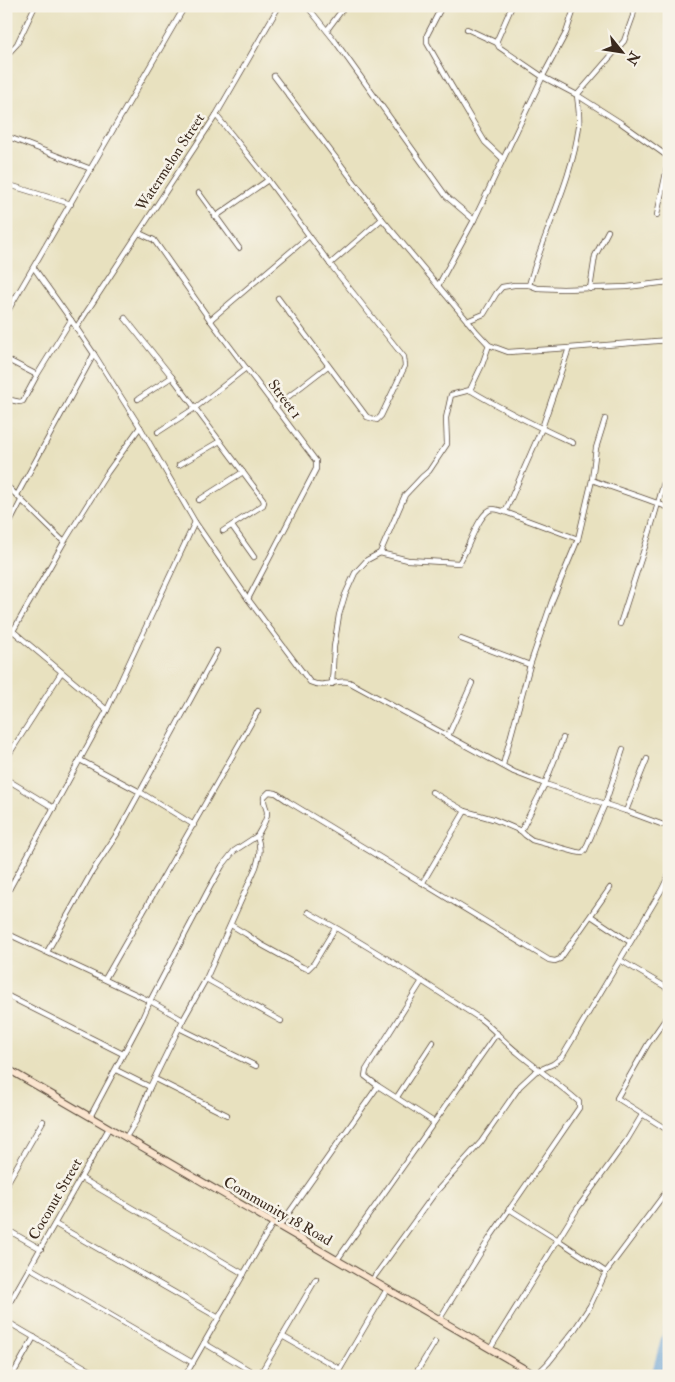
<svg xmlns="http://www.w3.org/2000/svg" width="675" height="1382" font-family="'IM FELL Double Pica',serif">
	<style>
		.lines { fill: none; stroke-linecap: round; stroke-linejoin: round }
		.river { stroke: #639fd3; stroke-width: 10 }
		.minor-casing { stroke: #554536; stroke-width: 6 }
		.secondary-casing { stroke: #554536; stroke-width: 8 }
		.minor { stroke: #fff; stroke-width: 4.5 }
		.secondary { stroke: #fbe5cf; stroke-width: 6 }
		.labels { text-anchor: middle; stroke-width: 5; stroke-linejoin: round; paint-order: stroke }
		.street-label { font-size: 15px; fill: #3b2a1e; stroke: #f7f3e8 }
	</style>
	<rect width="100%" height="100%" fill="#f7f3e8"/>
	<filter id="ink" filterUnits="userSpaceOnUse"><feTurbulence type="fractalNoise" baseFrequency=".02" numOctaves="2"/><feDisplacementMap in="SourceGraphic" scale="10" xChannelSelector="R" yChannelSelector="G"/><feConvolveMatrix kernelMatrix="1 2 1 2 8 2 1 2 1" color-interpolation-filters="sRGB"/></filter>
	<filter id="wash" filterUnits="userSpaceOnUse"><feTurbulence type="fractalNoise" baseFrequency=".0096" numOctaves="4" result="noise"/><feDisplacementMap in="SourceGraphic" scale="20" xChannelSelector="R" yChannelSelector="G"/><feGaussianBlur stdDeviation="1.12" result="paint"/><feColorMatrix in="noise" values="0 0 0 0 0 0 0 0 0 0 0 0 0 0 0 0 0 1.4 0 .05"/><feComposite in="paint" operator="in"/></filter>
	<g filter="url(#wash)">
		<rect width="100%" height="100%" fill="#e8e1bf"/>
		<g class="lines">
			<!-- river -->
			<polyline class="river" points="656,1376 669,1329"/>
		</g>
	</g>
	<g filter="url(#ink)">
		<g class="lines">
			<defs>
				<g id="minor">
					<polyline points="307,6 335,41 446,196 474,220"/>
					<polyline points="442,6 427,35 427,43 451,85 485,142 503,159"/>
					<polyline points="512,6 497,40 497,43 499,47 543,77 577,95 621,123 667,156 669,159 668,163 657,215"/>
					<polyline points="467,29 497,43"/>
					<polyline points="327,30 345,6"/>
					<polyline points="6,56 17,44 35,6"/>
					<polyline points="274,76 382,219 476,331 489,345 508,352 569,348 669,340"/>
					<polyline points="216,115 268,180 330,264 404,357 405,366 381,416 377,420 367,417 278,298"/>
					<polyline points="6,136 91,169"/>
					<polyline points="6,184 71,204"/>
					<polyline points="199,193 239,248"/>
					<polyline points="215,217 268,180"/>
					<polyline points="139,233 154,240 210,320 316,461 316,469 248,599"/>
					<polyline points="330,264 382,219"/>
					<path d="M 34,268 L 71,320 L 94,354 L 140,427 L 195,522 L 248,599 L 310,682 C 325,689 335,679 349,682 L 514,772 L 545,784 L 626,811 L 669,827"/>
					<path d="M 529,285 C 544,231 572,181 579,126 C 580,116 578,105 577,95 L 624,41 L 633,16 L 635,6"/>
					<polyline points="438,286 474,220 544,74 566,33 575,6"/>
					<polyline points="590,289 595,256 608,231"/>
					<polyline points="6,314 185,6"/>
					<polyline points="125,318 172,377 263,499 264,502 263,505 223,531"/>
					<polyline points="210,320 309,236"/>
					<polyline points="467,321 484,314 496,294 502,287 514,285 529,285 537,288 563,289 627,287 669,282"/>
					<polyline points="76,328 216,115 279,6"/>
					<polyline points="6,359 37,375 23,401 20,402 6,399"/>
					<polyline points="37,375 71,320"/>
					<path d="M 470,390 C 503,410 538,427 573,443"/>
					<polyline points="138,399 172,377"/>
					<polyline points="275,407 328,366"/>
					<polyline points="158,432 195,408 246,368"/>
					<polyline points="179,465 220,441"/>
					<path d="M 592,480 C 617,490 644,497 669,508"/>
					<polyline points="6,485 64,542"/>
					<polyline points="17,495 94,354"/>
					<polyline points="199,500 243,472"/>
					<polyline points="505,512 542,428 569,348"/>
					<polyline points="232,526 254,557"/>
					<polyline points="6,530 21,501"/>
					<path d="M 380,553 L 408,560 L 459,563 C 467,553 479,510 493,509 C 497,509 502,511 505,512 L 578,539"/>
					<polyline points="6,620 13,631 107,710"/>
					<polyline points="620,624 650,531 669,465"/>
					<polyline points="6,639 13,631 64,542 107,473 140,427"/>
					<polyline points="461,639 530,665"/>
					<polyline points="332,684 334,647 339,615 345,595 355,573 367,560 380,553 405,495 422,477 429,471 447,444 446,418 451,395 470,390 482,365 489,345"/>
					<polyline points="448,736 472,683"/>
					<polyline points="6,759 61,673"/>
					<polyline points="80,760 140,792 194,825"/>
					<polyline points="503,765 530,665 552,601 578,539 592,480 596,448 605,419"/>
					<polyline points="6,779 54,808"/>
					<polyline points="432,792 465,811 493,819 521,831 525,835 532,840 576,852 582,853 585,850 605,804 623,749"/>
					<polyline points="626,811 647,759"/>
					<polyline points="521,831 545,784 563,738"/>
					<polyline points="423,882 465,811"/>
					<polyline points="6,895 107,710 195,522"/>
					<path d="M 308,912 L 338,929 L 386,958 L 479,1018 C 493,1028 504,1042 517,1052 C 537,1069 559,1084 579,1102 L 579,1108 L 491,1236 L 439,1320"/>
					<polyline points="591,916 630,942"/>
					<polyline points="231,925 246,934 262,945 302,967 308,969 314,963 335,928"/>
					<polyline points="6,933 150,1001 183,1020"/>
					<polyline points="47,952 92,872 117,834 217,651"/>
					<polyline points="620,960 669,989"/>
					<polyline points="105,979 258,711"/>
					<polyline points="206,979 281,1021"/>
					<polyline points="422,981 366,1070 365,1076 378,1086 434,1122"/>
					<polyline points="6,995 123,1054"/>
					<polyline points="669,1014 648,1044 617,1098 666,1129 669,1128"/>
					<polyline points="179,1028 256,1066"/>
					<polyline points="116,1070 150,1087"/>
					<polyline points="155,1079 227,1115"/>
					<polyline points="397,1097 433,1042"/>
					<polyline points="90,1117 142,1019 150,1001 210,887 222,866 234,851 257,836"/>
					<path d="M 126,1137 L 136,1121 L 150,1087 L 183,1020 L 206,979 L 256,867 C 260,855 261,848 257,836 C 260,830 267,821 267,813 C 267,807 263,805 264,797 L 269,792 L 276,793 L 289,802 L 549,960 L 555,961 L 560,959 L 610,888"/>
					<polyline points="81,1178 244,1274"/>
					<polyline points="6,1185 43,1121"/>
					<polyline points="509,1209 558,1240 606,1272"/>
					<polyline points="55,1224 219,1318"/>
					<polyline points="279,1227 378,1086"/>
					<polyline points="6,1229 41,1249"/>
					<polyline points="337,1260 497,1033"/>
					<polyline points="30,1268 193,1363"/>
					<polyline points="372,1280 435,1193 481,1142 520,1086 535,1072 553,1064 562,1057 661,891 669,875"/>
					<polyline points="6,1309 109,1128"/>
					<polyline points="6,1321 100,1376"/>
					<polyline points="282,1336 340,1369"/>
					<polyline points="204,1343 259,1376"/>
					<polyline points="490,1349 577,1209 627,1140 642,1115"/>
					<polyline points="536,1375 548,1363 573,1332 590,1306 606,1272 669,1188"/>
					<polyline points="12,1376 34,1337"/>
					<polyline points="185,1376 273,1223"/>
					<polyline points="259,1376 316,1279"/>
					<polyline points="336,1376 387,1289"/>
					<polyline points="414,1376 435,1342"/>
				</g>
				<polyline id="secondary" points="6,1068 537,1376"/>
			</defs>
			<!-- minor casing -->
			<use href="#minor" class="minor-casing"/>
			<!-- secondary casing -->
			<use href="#secondary" class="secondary-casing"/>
			<!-- minor -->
			<use href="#minor" class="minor"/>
			<!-- secondary -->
			<use href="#secondary" class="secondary"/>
		</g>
	</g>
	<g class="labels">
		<!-- street labels -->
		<g class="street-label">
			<text transform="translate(170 162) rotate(-57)" y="5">Watermelon Street</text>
			<text transform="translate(285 399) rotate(53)" y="5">Street 1</text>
			<text transform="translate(55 1199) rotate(-60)" y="5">Coconut Street</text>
			<text transform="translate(278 1211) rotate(30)" y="5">Community 18 Road</text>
		</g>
	</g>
	<!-- margin -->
	<rect width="675" height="1382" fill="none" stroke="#f7f3e8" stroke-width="25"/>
	<!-- north arrow -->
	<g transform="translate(622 52) rotate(120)" stroke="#f7f3e8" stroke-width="4" paint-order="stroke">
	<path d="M0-4L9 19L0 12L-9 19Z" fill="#3b2a1e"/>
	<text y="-8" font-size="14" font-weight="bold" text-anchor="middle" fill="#3b2a1e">N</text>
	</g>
</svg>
